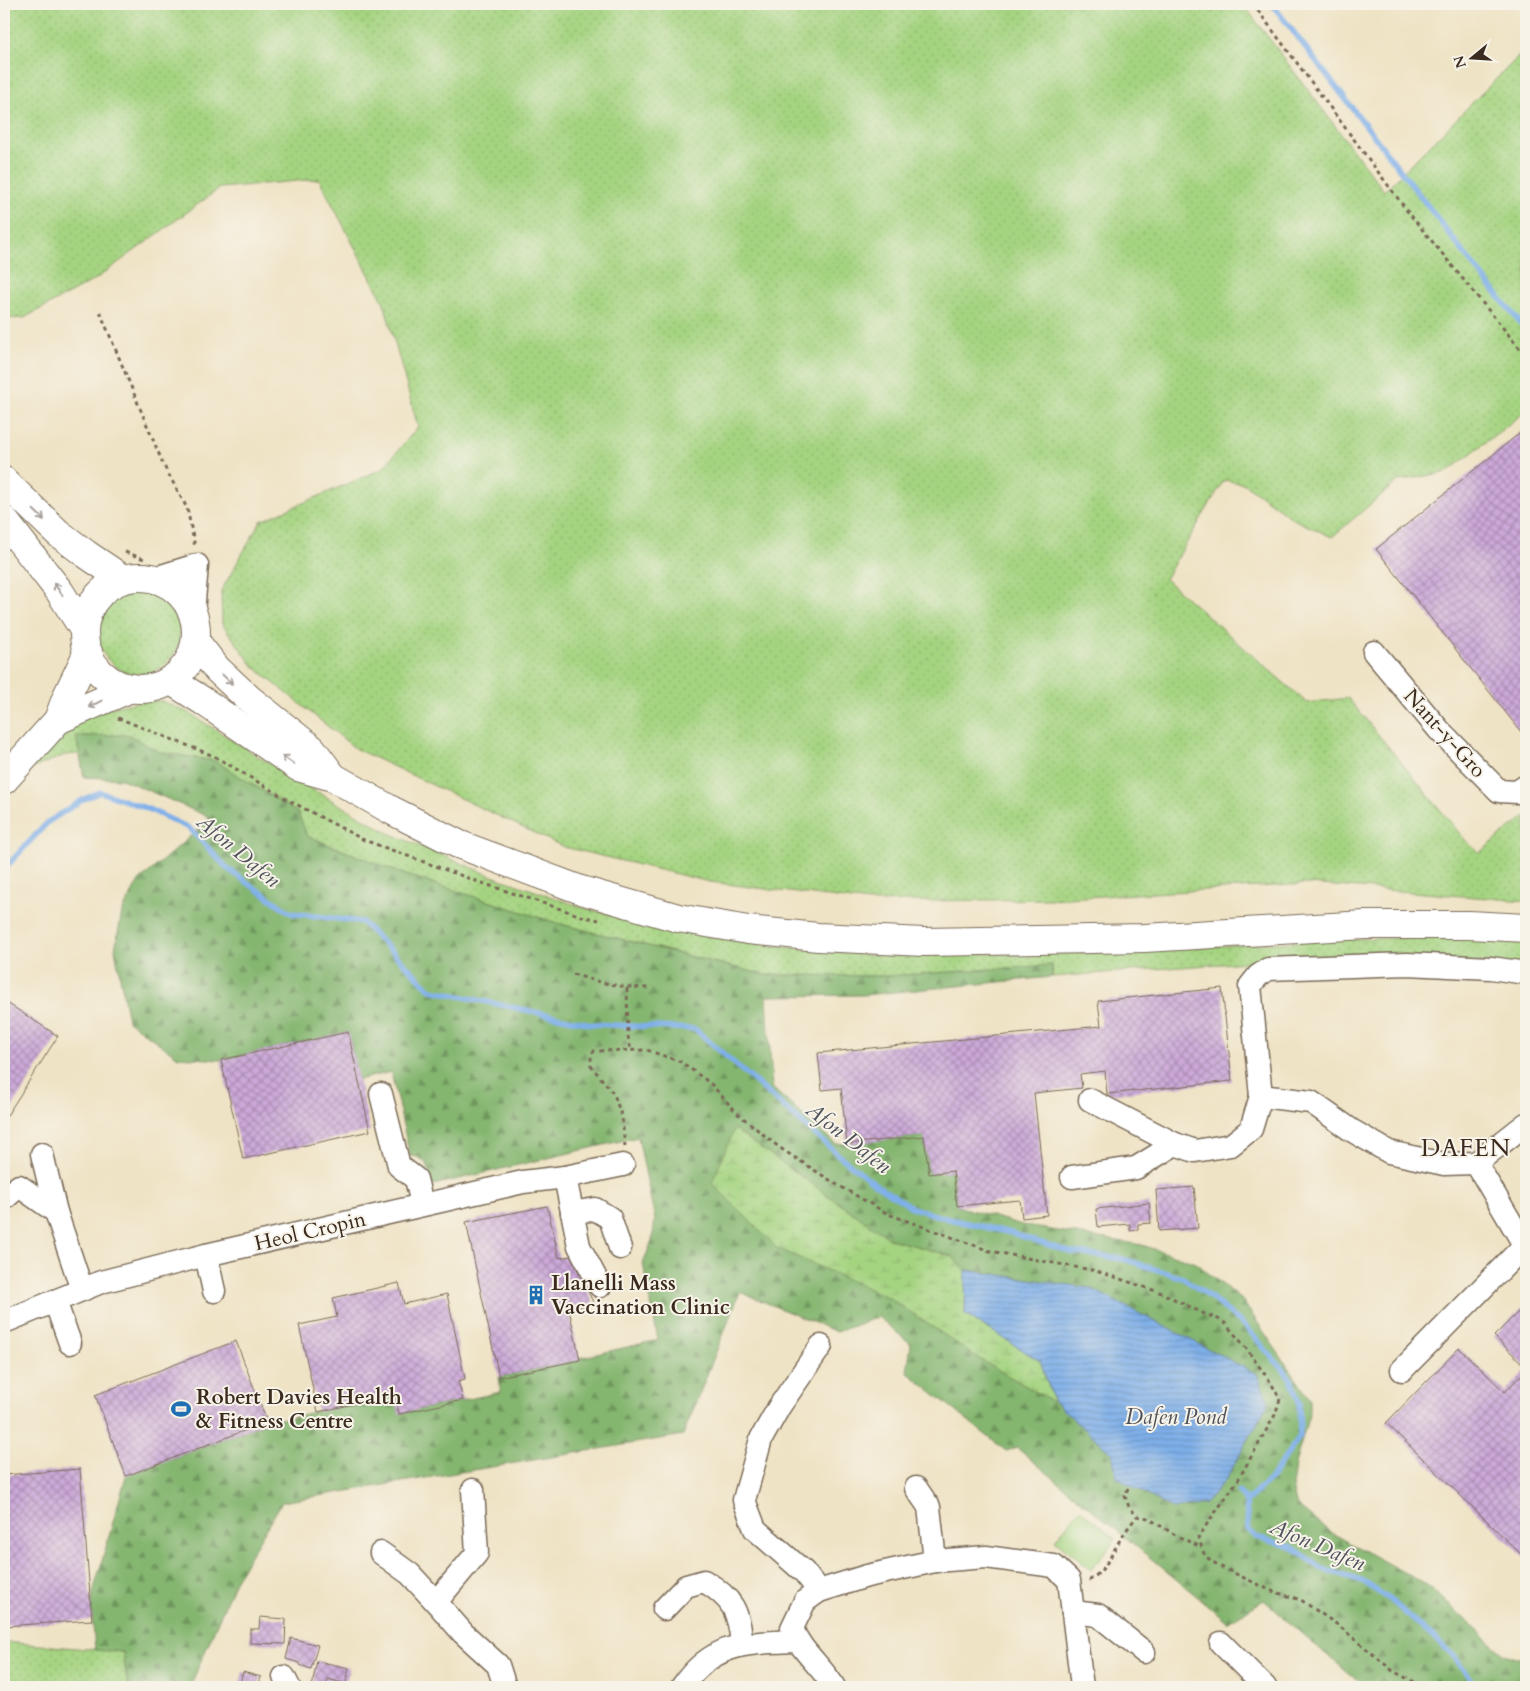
<svg xmlns="http://www.w3.org/2000/svg" width="1530" height="1691" font-family="Cardo,serif">
	<style>
		.grass { fill: url(#grass-dots); stroke: #707f50 }
		.forest { fill: url(#forest-firs); stroke: #607046; fill-rule: evenodd }
		.wetland { fill: url(#wetland-marsh); stroke: #707f50 }
		.park { fill: #a5d481; stroke: #707f50 }
		.water { fill: url(#water-rules); stroke: #5c6c84 }
		.lines { fill: none; stroke-linecap: round; stroke-linejoin: round }
		.stream { stroke: #7eafe9; stroke-width: 5.5 }
		.building { fill: url(#building-cross-hatch) }
		.minor-casing { stroke: #7a6b58; stroke-width: 25 }
		.major-casing { stroke: #7a6b58; stroke-width: 30 }
		.highway-casing { stroke: #7a6b58; stroke-width: 30 }
		.path { stroke: #7a6b58; stroke-width: 3; stroke-dasharray: 4 4; stroke-linecap: butt }
		.minor { stroke: #fff; stroke-width: 22 }
		.major { stroke: #fff; stroke-width: 28 }
		.highway { stroke: #fff; stroke-width: 28 }
		.oneway { stroke: #a79f9a }
		.labels { text-anchor: middle; stroke-width: 4; stroke-linejoin: round; paint-order: stroke }
		.street-label { font-size: 21px; fill: #3b2a1e; stroke: #f7f3e8 }
		.poi-label { font-size: 21px; font-weight: bold; fill: #3b2a1e; stroke: #f7f3e8; text-anchor: start }
		.water-label { font-size: 22px; font-style: italic; fill: #4f525b; stroke: #f7f3e8 }
		.quarter-label { font-size: 24px; letter-spacing: 1px; fill: #3b2a1e; stroke: #f7f3e8 }
	</style>
	<defs>
		<pattern id="grass-dots" width="8" height="8" patternUnits="userSpaceOnUse" patternTransform="scale(1.25)"><rect width="8" height="8" fill="#a5d481"/><path d="M2 2h.1M6 6h.1" fill="none" stroke="#8fb66f" stroke-width="1.8" stroke-linecap="round"/></pattern>
		<pattern id="forest-firs" width="22" height="20" patternUnits="userSpaceOnUse" patternTransform="scale(1.25)"><rect width="22" height="20" fill="#84b66f"/><path d="M5 1l3.5 6h-7zM16 11l3.5 6h-7z" fill="#6d945b"/></pattern>
		<pattern id="wetland-marsh" width="20" height="14" patternUnits="userSpaceOnUse" patternTransform="scale(1.25)"><rect width="20" height="14" fill="#a5d481"/><path d="M1 5h8M5 5V1M11 12h8M15 12V8" fill="none" stroke="#8fb66f"/></pattern>
		<pattern id="water-rules" width="6" height="5" patternUnits="userSpaceOnUse" patternTransform="scale(1.25)"><rect width="6" height="5" fill="#7eafe9"/><path d="M0 2.5h6" fill="none" stroke="#688fbc"/></pattern>
		<pattern id="building-cross-hatch" width="8" height="8" patternUnits="userSpaceOnUse" patternTransform="scale(1.25)"><rect width="8" height="8" fill="#cca9d9"/><path d="M0 0l8 8M0 8l8-8" fill="none" stroke="#a78aaf"/></pattern>
	</defs>
	<rect width="100%" height="100%" fill="#f7f3e8"/>
	<filter id="ink" filterUnits="userSpaceOnUse"><feTurbulence type="fractalNoise" baseFrequency=".02" numOctaves="2"/><feDisplacementMap in="SourceGraphic" scale="10" xChannelSelector="R" yChannelSelector="G"/><feConvolveMatrix kernelMatrix="1 2 1 2 8 2 1 2 1" color-interpolation-filters="sRGB"/></filter>
	<filter id="wash" filterUnits="userSpaceOnUse"><feTurbulence type="fractalNoise" baseFrequency=".0096" numOctaves="4" result="noise"/><feDisplacementMap in="SourceGraphic" scale="20" xChannelSelector="R" yChannelSelector="G"/><feGaussianBlur stdDeviation="1.12" result="paint"/><feColorMatrix in="noise" values="0 0 0 0 0 0 0 0 0 0 0 0 0 0 0 0 0 1.4 0 .05"/><feComposite in="paint" operator="in"/></filter>
	<g filter="url(#wash)">
		<rect width="100%" height="100%" fill="#efe3c5"/>
		<!-- grass -->
		<g class="grass">
			<polygon points="4,4 1243,4 1384,191 1526,49 1526,411 1447,472 1398,481 1332,537 1295,520 1245,484 1224,480 1165,579 1307,703 1348,698 1466,841 1479,853 1526,816 1526,901 1309,884 1049,899 869,902 710,882 564,847 356,749 254,667 222,624 221,591 261,521 382,469 418,427 384,303 319,179 220,188 96,279 24,318 4,319"/>
			<circle cx="139" cy="633" r="41"/>
			<path d="M 148,701 L 162,701 L 189,713 L 293,778 L 389,833 L 492,876 L 590,910 L 719,938 L 794,948 L 868,955 L 1088,953 L 1348,939 L 1466,937 L 1526,940 L 1526,964 L 1312,957 L 1052,977 L 1052,966 L 888,976 L 765,975 L 560,924 L 403,874 L 307,836 L 298,813 L 215,761 L 159,752 L 129,735 L 77,736 L 80,754 L 65,755 L 31,769 C 44,754 64,728 80,719 C 101,708 125,704 148,701 Z"/>
			<polygon points="4,1642 123,1652 128,1687 4,1687"/>
		</g>
		<!-- forest -->
		<path class="forest" d="M 129,735 L 159,752 L 215,761 L 298,813 L 307,836 L 403,874 L 560,924 L 765,975 L 888,976 L 1052,965 L 1052,977 L 863,995 L 767,996 L 772,1088 L 836,1144 L 924,1136 L 929,1174 L 953,1171 L 957,1206 L 1022,1225 L 1142,1245 L 1194,1262 L 1242,1300 L 1310,1399 L 1310,1411 L 1295,1464 L 1292,1488 L 1297,1506 L 1330,1532 L 1427,1585 L 1504,1654 L 1520,1659 L 1526,1658 L 1526,1687 L 1367,1687 L 1320,1650 L 1264,1600 L 1228,1622 L 1017,1448 L 1006,1451 L 907,1372 L 911,1344 L 878,1317 L 837,1332 L 740,1292 L 683,1435 L 282,1502 L 236,1579 L 190,1687 L 128,1687 L 123,1652 L 95,1650 L 91,1600 L 126,1476 L 267,1422 L 395,1395 L 400,1414 L 501,1392 L 499,1377 L 579,1360 L 579,1358 L 658,1340 L 643,1263 L 652,1241 L 655,1220 L 638,1137 L 433,1185 L 427,1164 L 418,1157 L 410,1156 L 391,1072 L 358,1080 L 348,1032 L 221,1060 L 178,1057 L 128,1021 L 115,949 L 122,912 L 138,882 L 211,818 L 122,779 L 84,777 L 76,736 ZM 735,1130 L 890,1239 L 951,1256 L 966,1270 L 1090,1288 L 1112,1453 L 1054,1402 L 986,1363 L 888,1297 L 777,1248 Z"/>
		<!-- wetland -->
		<polygon class="wetland" points="734,1129 890,1239 951,1256 966,1270 965,1314 1040,1361 1054,1402 986,1363 888,1297 777,1248 712,1183"/>
		<!-- park -->
		<polygon class="park" points="1080,1509 1116,1539 1091,1570 1055,1540"/>
		<!-- water -->
		<polygon class="water" points="966,1270 1090,1288 1257,1374 1269,1402 1227,1478 1205,1504 1173,1509 1117,1478 1112,1453 1054,1402 1040,1361 965,1314"/>
		<g class="lines">
			<!-- stream -->
			<g class="stream">
				<polyline points="1272,4 1471,262 1526,330"/>
				<polyline points="4,869 48,822 84,799 100,792 146,808 189,828 228,869 291,913 362,922 431,990 591,1024 695,1029 842,1158 878,1186 913,1208 945,1218 1011,1233 1070,1252 1123,1259 1183,1278 1213,1299 1245,1326 1291,1379 1299,1402 1300,1436 1271,1478 1246,1502"/>
				<polyline points="1239,1492 1246,1502"/>
				<polyline points="1246,1502 1248,1529 1256,1537 1292,1547 1321,1568 1364,1582 1394,1603 1453,1655 1476,1687"/>
			</g>
		</g>
		<g id="blocks">
			<!-- building -->
			<g class="building">
				<polygon points="1526,428 1526,738 1376,549"/>
				<polygon points="1222,988 1232,1081 1107,1094 1105,1071 1080,1074 1082,1088 1034,1093 1047,1215 1022,1218 1020,1200 957,1206 953,1171 929,1174 924,1136 847,1144 841,1088 822,1090 818,1053 1101,1026 1098,1001"/>
				<polygon points="4,1001 58,1036 4,1120"/>
				<polygon points="348,1032 370,1131 243,1159 221,1060"/>
				<polygon points="1194,1187 1198,1228 1159,1231 1156,1190"/>
				<polygon points="1149,1203 1151,1223 1138,1224 1138,1230 1130,1231 1130,1224 1098,1227 1096,1209"/>
				<polygon points="547,1206 559,1258 571,1256 594,1304 569,1309 580,1360 499,1377 466,1222"/>
				<polygon points="399,1283 404,1304 447,1294 465,1379 458,1381 463,1400 399,1414 395,1395 318,1412 299,1325 337,1317 333,1298"/>
				<polygon points="1526,1304 1526,1367 1494,1336"/>
				<polygon points="236,1341 267,1422 126,1476 95,1395"/>
				<polygon points="1459,1348 1505,1392 1526,1370 1526,1559 1386,1423"/>
				<polygon points="80,1469 92,1620 5,1626 4,1606 4,1475"/>
				<polygon points="260,1617 286,1619 285,1644 250,1643 250,1629 259,1629"/>
				<polygon points="291,1638 318,1645 311,1669 300,1665 300,1663 286,1659"/>
				<polygon points="317,1661 349,1668 346,1684 328,1679 326,1687 312,1685"/>
				<polygon points="243,1672 261,1677 258,1687 239,1687"/>
			</g>
		</g>
	</g>
	<g filter="url(#ink)">
		<use href="#blocks" fill-opacity="0" stroke="#7a6b58" stroke-width="1"/>
		<g class="lines">
			<defs>
				<g id="minor">
					<polyline points="155,578 197,565 193,613"/>
					<polyline points="1374,652 1439,730 1499,791 1517,792 1526,786"/>
					<polyline points="381,1094 399,1166 416,1179 422,1204"/>
					<polyline points="1261,1096 1311,1102 1351,1130 1389,1152 1444,1164 1476,1163 1526,1124"/>
					<polyline points="1090,1100 1175,1144 1195,1151 1231,1145 1251,1129 1261,1096 1250,986 1258,976 1268,969 1407,964 1491,968 1526,973"/>
					<polyline points="42,1154 56,1212 82,1290"/>
					<polyline points="1476,1163 1526,1248"/>
					<polyline points="565,1177 579,1246 600,1286"/>
					<polyline points="1072,1177 1136,1168 1175,1144"/>
					<polyline points="4,1199 19,1186 56,1212"/>
					<polyline points="572,1213 595,1209 610,1218 620,1248"/>
					<polyline points="206,1255 214,1291"/>
					<polyline points="55,1301 70,1343"/>
					<polyline points="4,1322 101,1282 206,1255 523,1182 565,1177 623,1165"/>
					<path d="M 821,1346 L 779,1407 L 761,1439 L 744,1500 L 755,1529 L 804,1572 L 819,1591 L 805,1601 L 792,1628 C 800,1651 822,1666 834,1687"/>
					<polyline points="1402,1370 1524,1246"/>
					<polyline points="473,1490 477,1553 436,1602 463,1633 498,1665 505,1687"/>
					<polyline points="381,1553 410,1574 436,1602"/>
					<polyline points="935,1561 986,1557 1054,1566 1069,1580 1082,1687"/>
					<polyline points="819,1591 867,1576 935,1561 929,1507 916,1488"/>
					<path d="M 664,1609 L 686,1586 L 704,1581 C 733,1598 739,1612 742,1644"/>
					<polyline points="1073,1612 1098,1615 1144,1652"/>
					<polyline points="1221,1643 1265,1687"/>
					<polyline points="284,1677 289,1687"/>
					<path d="M 682,1687 C 712,1642 748,1643 797,1641"/>
				</g>
				<g id="major">
					<polyline points="58,720 131,688"/>
					<polyline points="4,780 58,720 67,696 88,652"/>
				</g>
				<g id="highway">
					<polyline points="4,481 58,533 86,554 123,579"/>
					<polyline points="4,520 60,592 84,630"/>
					<circle cx="140" cy="633" r="56"/>
					<polyline points="196,642 217,669 248,698 312,749 333,777"/>
					<polyline points="170,680 203,701 298,767 333,777 391,810 458,844 581,890 678,918 748,930 818,937 924,942 1145,938 1365,925 1469,925 1526,928"/>
				</g>
			</defs>
			<!-- minor casing -->
			<use href="#minor" class="minor-casing"/>
			<!-- major casing -->
			<use href="#major" class="major-casing"/>
			<!-- highway casing -->
			<use href="#highway" class="highway-casing"/>
			<!-- path -->
			<g class="path">
				<polyline points="1253,4 1408,212 1526,356"/>
				<polyline points="100,312 164,466 187,508 195,547"/>
				<polyline points="125,552 147,560"/>
				<polyline points="118,718 214,756 290,801 364,840 476,881 585,917 599,920"/>
				<path d="M 573,974 C 599,983 624,988 651,988"/>
				<polyline points="627,988 628,1036 631,1051"/>
				<polyline points="625,1147 622,1118 614,1094 591,1066 591,1055 594,1051 647,1050 681,1062 710,1083 737,1113 780,1148 836,1184 888,1214 990,1251 1096,1271 1162,1293 1200,1312 1223,1321 1243,1344 1271,1383 1280,1399 1275,1415 1238,1480 1198,1537 1205,1556 1219,1566 1272,1591 1301,1600 1338,1625 1393,1671 1424,1687"/>
				<polyline points="1128,1488 1125,1496 1129,1507 1137,1516 1148,1518 1177,1536 1201,1547"/>
				<path d="M 1089,1579 L 1090,1580 C 1107,1569 1112,1552 1123,1535 C 1127,1529 1132,1523 1137,1516"/>
			</g>
			<!-- minor -->
			<use href="#minor" class="minor"/>
			<!-- major -->
			<use href="#major" class="major"/>
			<!-- highway -->
			<use href="#highway" class="highway"/>
		</g>
		<!-- one-way arrows -->
		<defs><path id="oneway-shaft" d="M-6 0H5M1.5-3L5.5 0L1.5 3" fill="none" stroke-width="1.6" stroke-linecap="round" stroke-linejoin="round" transform="scale(1.25)"/></defs>
		<g class="oneway">
			<use href="#oneway-shaft" transform="translate(39 515) rotate(44)"/>
			<use href="#oneway-shaft" transform="translate(58 589) rotate(-126)"/>
			<use href="#oneway-shaft" transform="translate(227 679) rotate(43)"/>
			<use href="#oneway-shaft" transform="translate(95 704) rotate(153)"/>
			<use href="#oneway-shaft" transform="translate(288 760) rotate(-145)"/>
		</g>
	</g>
	<!-- icons -->
	<defs>
		<symbol id="building-bare" viewBox="-9 -9 18 18"><path d="M-4-6H4V6H1V3H-1V6H-4ZM-2.5-4.3h1.7v1.8h-1.7ZM.8-4.3h1.7v1.8H.8ZM-2.5-1h1.7V.8h-1.7ZM.8-1h1.7V.8H.8Z" fill="#1f6fb2" stroke="#f7f3e8" stroke-width="2.5" paint-order="stroke"/></symbol>
		<symbol id="stadium-bare" viewBox="-9 -9 18 18"><path d="M0-5a6.5 5 0 1 0 0 10a6.5 5 0 1 0 0-10ZM-3.5-1.8h7v3.6h-7Z" fill="#1f6fb2" stroke="#f7f3e8" stroke-width="2.5" paint-order="stroke"/></symbol>
	</defs>
	<g fill-rule="evenodd">
		<use href="#building-bare" x="522" y="1281" width="28" height="28"/>
		<use href="#stadium-bare" x="167" y="1395" width="28" height="28"/>
	</g>
	<g class="labels">
		<!-- street labels -->
		<g class="street-label">
			<text transform="translate(1445 733) rotate(48)" y="7">Nant-y-Gro</text>
			<text transform="translate(310 1231) rotate(-13)" y="7">Heol Cropin</text>
		</g>
		<!-- poi labels -->
		<g class="poi-label">
			<text x="551" y="1290">Llanelli Mass<tspan x="551" dy="24">Vaccination Clinic</tspan></text>
			<text x="196" y="1404">Robert Davies Health<tspan x="196" dy="24">&amp; Fitness Centre</tspan></text>
		</g>
		<!-- water labels -->
		<g class="water-label">
			<text transform="translate(239 850) rotate(40)" y="8">Afon Dafen</text>
			<text transform="translate(849 1137) rotate(38)" y="8">Afon Dafen</text>
			<text x="1176" y="1424">Dafen Pond</text>
			<text transform="translate(1318 1544) rotate(23)" y="8">Afon Dafen</text>
		</g>
		<!-- quarter labels -->
		<g class="quarter-label">
			<text x="1466" y="1156">DAFEN</text>
		</g>
	</g>
	<!-- margin -->
	<rect width="1530" height="1691" fill="none" stroke="#f7f3e8" stroke-width="20"/>
	<!-- north arrow -->
	<g transform="translate(1472 58) rotate(252)" stroke="#f7f3e8" stroke-width="4" paint-order="stroke">
	<path d="M0-4L9 19L0 12L-9 19Z" fill="#3b2a1e"/>
	<text y="-8" font-size="14" font-weight="bold" text-anchor="middle" fill="#3b2a1e">N</text>
	</g>
</svg>
